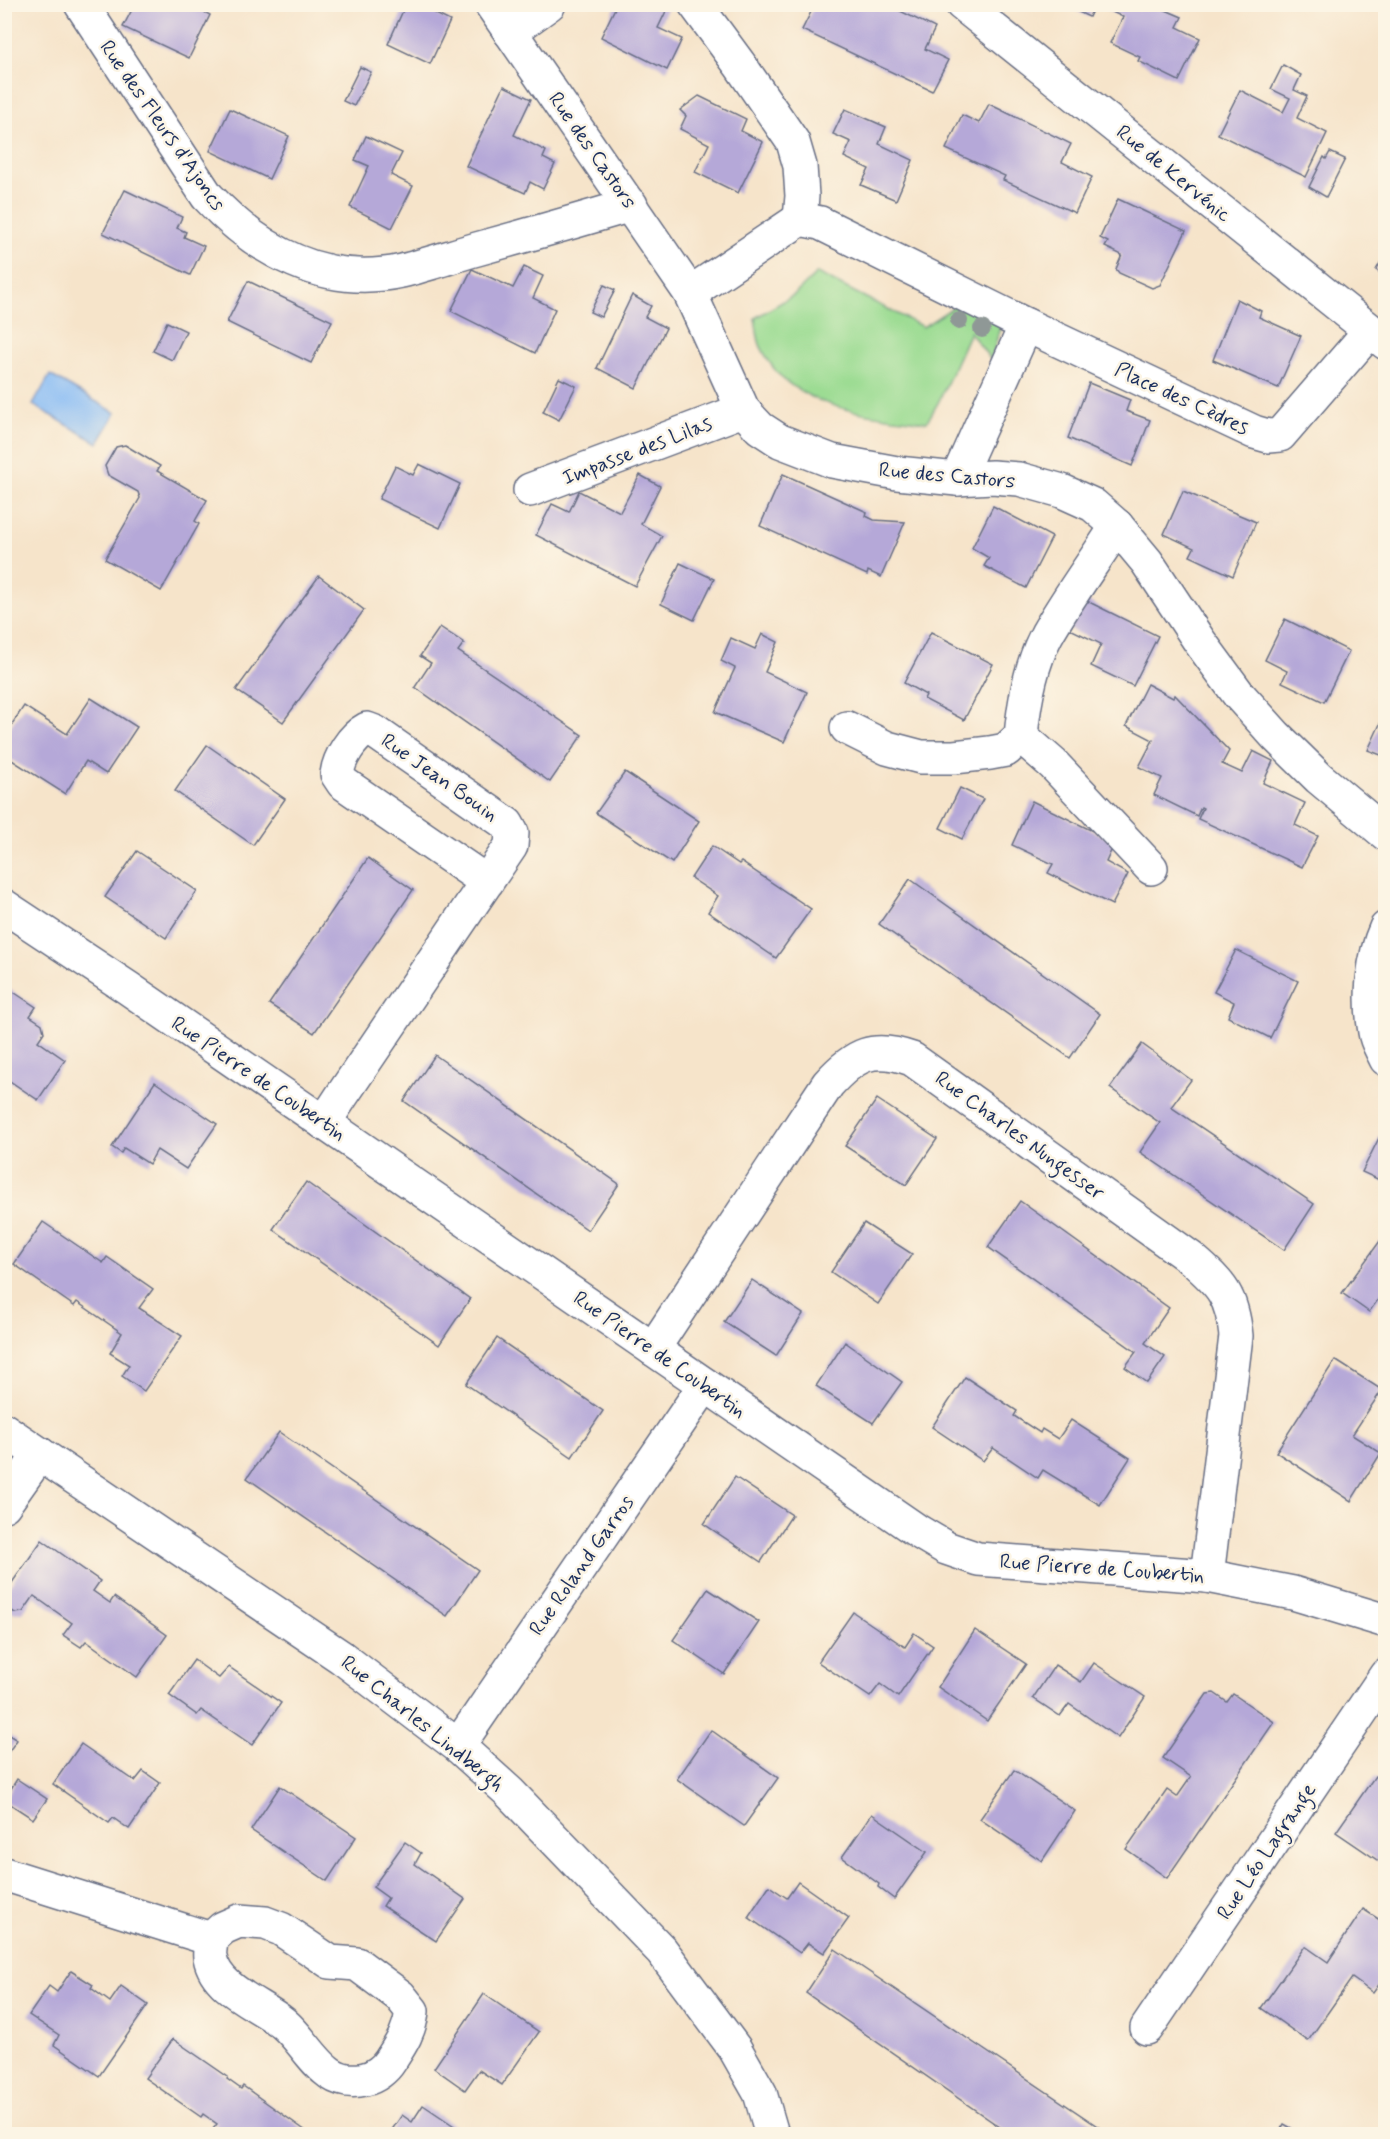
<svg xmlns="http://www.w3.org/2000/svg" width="1390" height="2139" font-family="Mynerve,sans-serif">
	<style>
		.green { fill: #9cdc93; stroke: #5c8678; stroke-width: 1.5 }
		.water { fill: #87bbf5; stroke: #5175aa; stroke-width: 1.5 }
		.building { fill: #b5a8d8 }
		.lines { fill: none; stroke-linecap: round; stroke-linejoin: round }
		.street-casing { stroke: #686e84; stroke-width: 36 }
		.street { stroke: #fff; stroke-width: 33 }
		.tree { fill: #8f9896 }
		.labels { text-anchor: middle; stroke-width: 5; stroke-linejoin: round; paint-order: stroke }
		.street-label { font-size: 21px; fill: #1b2f5e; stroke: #fcf5e5 }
	</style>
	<rect width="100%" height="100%" fill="#fcf5e5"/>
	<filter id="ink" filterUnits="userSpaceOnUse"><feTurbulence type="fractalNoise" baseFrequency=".0167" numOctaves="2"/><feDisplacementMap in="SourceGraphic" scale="12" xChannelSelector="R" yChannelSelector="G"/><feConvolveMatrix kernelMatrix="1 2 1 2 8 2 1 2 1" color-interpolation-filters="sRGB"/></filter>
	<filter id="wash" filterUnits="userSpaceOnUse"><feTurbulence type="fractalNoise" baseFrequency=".008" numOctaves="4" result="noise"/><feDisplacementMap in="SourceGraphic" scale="24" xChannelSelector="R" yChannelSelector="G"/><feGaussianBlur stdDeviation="1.35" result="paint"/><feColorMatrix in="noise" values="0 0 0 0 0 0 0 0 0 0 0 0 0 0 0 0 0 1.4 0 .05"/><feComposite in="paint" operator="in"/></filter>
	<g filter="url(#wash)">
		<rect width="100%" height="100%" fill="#f6e4ca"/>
		<!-- green -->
		<path class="green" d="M 817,273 L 923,327 L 958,304 L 1001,324 L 991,360 L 970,332 L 939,401 L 927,422 C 878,416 823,412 783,379 C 776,372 767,359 762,349 C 757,341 757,328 755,318 L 794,295 Z"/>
		<!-- water -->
		<polygon class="water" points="50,375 116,413 98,443 33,405"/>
		<g id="blocks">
			<!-- building -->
			<g class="building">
				<polygon points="135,4 189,4 210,15 189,58 123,27"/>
				<polygon points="406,4 423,4 422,7 450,21 430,64 388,44"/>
				<polygon points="617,4 663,4 668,7 658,28 682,39 667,70 601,37"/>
				<polygon points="815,4 831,4 841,9 843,4 886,4 935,28 925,49 948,60 932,91 802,30"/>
				<polygon points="1062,4 1095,4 1089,17"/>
				<polygon points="1095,4 1163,4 1161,8 1182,17 1177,27 1200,38 1179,81 1138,61 1140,57 1110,43 1123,17"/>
				<polygon points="1283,65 1301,75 1294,90 1307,96 1297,118 1327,133 1306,177 1218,134 1240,90 1283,112 1290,98 1271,89"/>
				<polygon points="360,67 371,72 354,106 343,101"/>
				<polygon points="504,86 531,99 514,135 546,151 543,158 555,164 543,189 530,182 525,193 466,166"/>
				<polygon points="699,96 746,119 741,131 763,142 738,193 695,172 709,144 680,129 686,116 680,110"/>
				<polygon points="989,104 1071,144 1062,162 1092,177 1075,213 1003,180 1005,176 946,149 962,115 979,123"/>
				<polygon points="230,109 289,136 269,179 210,151"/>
				<polygon points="845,109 886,127 879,144 913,160 896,200 861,185 869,169 844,157 851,142 833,134"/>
				<polygon points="366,136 402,153 391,175 413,186 392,228 350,207 369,166 355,160"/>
				<polygon points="1330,152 1345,159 1326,197 1309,187 1324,157 1326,159"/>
				<polygon points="125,190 182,217 177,228 186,232 184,237 204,246 190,275 103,233"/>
				<polygon points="1118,199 1186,231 1160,285 1152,288 1119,273 1116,269 1122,255 1105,247 1108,242 1100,238"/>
				<polygon points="1386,253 1386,277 1376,270"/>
				<polygon points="524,267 543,276 533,298 555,309 535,353 451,311 472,269 513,288"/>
				<polygon points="248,281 332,321 311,363 227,322"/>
				<polygon points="604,285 615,290 601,317 590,312"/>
				<polygon points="632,295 651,306 645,317 666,328 636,388 597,368"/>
				<polygon points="1237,299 1261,311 1259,317 1301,336 1278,388 1213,360"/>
				<polygon points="167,322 186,331 172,360 153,351"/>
				<polygon points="559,378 576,386 559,420 543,412"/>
				<polygon points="1089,383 1130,400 1126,411 1150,420 1132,466 1068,438"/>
				<polygon points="125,445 160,466 157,471 207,500 195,521 199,524 161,591 105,559 140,498 138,492 108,475 105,466 116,447"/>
				<polygon points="419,464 460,484 440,528 379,499 395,466 413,475"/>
				<polygon points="783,474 867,512 866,516 874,520 905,522 881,577 868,571 867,575 760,526"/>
				<polygon points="640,475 660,486 641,524 662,536 635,586 536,535 552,504 569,512 579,491 620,512"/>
				<polygon points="1183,491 1256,522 1233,576 1190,556 1194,548 1164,534"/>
				<polygon points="993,506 1052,537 1026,588 984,566 989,558 972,548"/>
				<polygon points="680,563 714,579 694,620 661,604"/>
				<polygon points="319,576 364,610 283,722 236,690"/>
				<polygon points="1085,600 1158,636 1133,686 1091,666 1101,644 1070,629"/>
				<polygon points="1285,619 1349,651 1324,702 1282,682 1287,671 1265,660"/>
				<polygon points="440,627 464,643 458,651 582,735 550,782 415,687 431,663 420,656"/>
				<polygon points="931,632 993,664 964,720 924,699 926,695 904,683"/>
				<polygon points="762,634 778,642 765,672 807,692 784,742 715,712 735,668 721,661 731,638 755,649"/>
				<polygon points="1147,684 1173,698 1175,695 1229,751 1222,764 1242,773 1253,751 1273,761 1263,783 1305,803 1295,825 1318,836 1302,867 1198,819 1203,808 1201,807 1197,816 1154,795 1162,778 1139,767 1153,740 1126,726"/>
				<polygon points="91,698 137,727 106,774 86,761 65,794 4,755 4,736 24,706 67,734"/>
				<polygon points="1386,711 1386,757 1368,750"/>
				<polygon points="207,745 285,799 253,845 175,791"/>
				<polygon points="625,772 699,821 672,863 596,813"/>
				<polygon points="960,788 983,799 962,839 940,828"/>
				<polygon points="1032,801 1115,842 1106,862 1128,874 1112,905 1048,873 1053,864 1012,845"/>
				<polygon points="712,846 739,864 741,862 811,909 776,958 708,912 718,896 691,878"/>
				<polygon points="137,851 197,891 166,938 105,897"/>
				<polygon points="368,858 413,890 314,1033 269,1004"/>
				<polygon points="910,879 1100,1014 1070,1058 879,924"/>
				<polygon points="1236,950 1298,981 1270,1038 1228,1017 1234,1002 1214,992"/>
				<polygon points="9,989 36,1007 30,1016 42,1024 44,1032 38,1041 65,1060 38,1100 4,1077 4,995"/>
				<polygon points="1142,1044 1191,1080 1171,1107 1314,1204 1284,1250 1140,1152 1160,1123 1110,1088"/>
				<polygon points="435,1055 619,1184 588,1230 404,1101"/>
				<polygon points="155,1082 217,1124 186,1169 157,1150 149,1164 124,1148 121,1153 112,1147"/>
				<polygon points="877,1099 937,1139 906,1185 845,1146"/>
				<polygon points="1386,1124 1386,1183 1362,1172"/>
				<polygon points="306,1182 470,1299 439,1345 273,1229"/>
				<polygon points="1020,1201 1169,1308 1145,1343 1165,1357 1147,1383 1125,1367 1136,1352 988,1247"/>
				<polygon points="43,1222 103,1263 107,1257 153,1289 139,1308 182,1336 144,1391 122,1376 129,1365 110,1353 122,1333 77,1302 74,1306 14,1264"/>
				<polygon points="864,1223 912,1254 878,1304 831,1272"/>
				<polygon points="1380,1241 1386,1245 1386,1301 1380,1297 1369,1312 1342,1293"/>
				<polygon points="752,1280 803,1314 776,1356 724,1322"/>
				<polygon points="497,1338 603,1411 572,1457 466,1384"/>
				<polygon points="845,1342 902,1382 873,1423 816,1386"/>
				<polygon points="1335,1360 1382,1390 1352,1435 1381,1453 1351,1501 1276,1452"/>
				<polygon points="965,1377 1017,1411 1014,1416 1040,1433 1042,1429 1058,1439 1071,1420 1130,1458 1100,1505 1043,1470 1038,1478 993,1448 983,1461 932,1427"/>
				<polygon points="279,1432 478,1570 447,1616 247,1478"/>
				<polygon points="735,1477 792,1515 761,1562 704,1524"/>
				<polygon points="42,1540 100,1581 93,1591 110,1603 114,1597 167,1635 137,1677 86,1641 81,1647 63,1635 72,1623 34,1596 23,1612 15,1613 4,1606 4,1594"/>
				<polygon points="708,1589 759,1622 724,1674 673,1640"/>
				<polygon points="853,1612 905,1647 914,1633 933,1646 898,1697 880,1684 870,1697 818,1662"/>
				<polygon points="975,1630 1026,1664 987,1721 938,1687"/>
				<polygon points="194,1660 219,1678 229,1667 281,1703 252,1745 201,1710 197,1715 169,1695"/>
				<polygon points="1094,1663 1145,1697 1118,1738 1069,1704 1060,1716 1033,1698 1055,1665 1081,1682"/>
				<polygon points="1214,1693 1227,1702 1233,1694 1274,1722 1167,1878 1126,1849 1167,1790 1177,1797 1191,1777 1163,1758 1207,1694"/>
				<polygon points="711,1730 778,1778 744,1826 677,1779"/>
				<polygon points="4,1732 17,1740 4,1758"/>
				<polygon points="81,1744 135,1781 143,1771 160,1783 129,1829 113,1818 109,1823 53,1784"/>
				<polygon points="1014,1770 1075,1811 1042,1861 980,1819"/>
				<polygon points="1375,1776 1386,1784 1386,1866 1336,1832"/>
				<polygon points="17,1779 47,1799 33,1819 4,1800"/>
				<polygon points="280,1786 356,1837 327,1881 251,1830"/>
				<polygon points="872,1814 927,1852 894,1899 878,1887 879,1884 842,1857"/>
				<polygon points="405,1842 421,1853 415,1864 465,1899 436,1941 383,1906 388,1898 373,1887"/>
				<polygon points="798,1882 849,1918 824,1953 808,1943 800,1953 748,1917 769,1886 787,1898"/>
				<polygon points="1363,1909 1386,1924 1386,1975 1373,1993 1352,1978 1308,2041 1261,2008 1305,1946 1328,1962"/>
				<polygon points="835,1949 977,2045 1109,2134 1010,2134 806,1993"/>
				<polygon points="71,1971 93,1985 91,1988 110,2002 121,1986 148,2005 99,2076 54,2045 59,2035 29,2015 49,1986 57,1992"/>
				<polygon points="484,1994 539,2032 502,2085 479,2070 465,2090 434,2068"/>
				<polygon points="173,2039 228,2077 227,2079 241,2089 243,2086 306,2131 303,2134 220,2134 213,2129 217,2124 203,2114 201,2117 145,2078"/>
				<polygon points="423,2105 466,2134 389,2134 402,2115 412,2122"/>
				<polygon points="1284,2124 1302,2134 1278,2134"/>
			</g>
		</g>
	</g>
	<g filter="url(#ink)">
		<use href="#blocks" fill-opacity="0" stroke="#686e84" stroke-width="1.5"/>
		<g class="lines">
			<defs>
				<g id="street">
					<path d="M 81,4 L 207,196 C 258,251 324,288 402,271 C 427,265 452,256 477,249 C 528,235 580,220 631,205"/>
					<polyline points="491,4 690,293 743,410 760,428 780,441 832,461 897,473 957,479 992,477 1019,479 1062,491 1093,505 1117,526 1147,562 1200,642 1239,695 1276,736 1319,778 1386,834"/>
					<polyline points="695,4 740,65 793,142 800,166 802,196 800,219"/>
					<polyline points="962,4 1386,343"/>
					<polyline points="510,32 549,4"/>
					<polyline points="690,293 800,219 820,223 1026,325 957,479"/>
					<polyline points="1026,325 1254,432 1268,436 1280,435 1370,331"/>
					<polyline points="530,490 743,410"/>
					<path d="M 847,728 L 887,748 L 921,757 L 954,757 L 990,753 L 1006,750 L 1021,736 C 1024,703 1031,664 1047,634 C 1068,597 1094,562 1117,526"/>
					<polyline points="1021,736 1053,764 1151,868"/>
					<polyline points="4,906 128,988 919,1532 946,1548 978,1559 1207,1576 1293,1593 1386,1621"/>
					<path d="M 1386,928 C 1372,959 1369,998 1375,1032 C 1376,1041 1382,1050 1386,1059"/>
					<path d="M 324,1123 L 341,1097 L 511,846 L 512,833 L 507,824 L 375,732 L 367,729 C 352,737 339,758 337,774 L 343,783 L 487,882"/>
					<path d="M 653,1349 L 828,1084 C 855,1054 873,1045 912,1059 L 1192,1259 C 1222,1285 1232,1296 1236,1336 L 1207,1576"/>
					<polyline points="4,1430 341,1657 458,1746 509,1792 662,1951 735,2049 760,2093 772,2134"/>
					<polyline points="4,1505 40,1454"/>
					<polyline points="458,1746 705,1385"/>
					<polyline points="4,1874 211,1939"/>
					<path d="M 239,1921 L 265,1923 L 281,1929 L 330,1962 L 357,1964 L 400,1996 L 412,2011 C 410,2031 401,2044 390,2061 C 385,2069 375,2077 365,2079 C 323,2089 310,2045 283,2023 C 260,2004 216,1990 210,1957 C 209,1952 211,1944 211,1939 L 223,1928 Z"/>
					<polyline points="1147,2028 1386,1675"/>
				</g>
			</defs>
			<!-- street casing -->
			<use href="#street" class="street-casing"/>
			<!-- street -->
			<use href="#street" class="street"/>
		</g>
		<!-- trees -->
		<g class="tree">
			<circle cx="959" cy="321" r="9"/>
			<circle cx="982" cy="329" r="9"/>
		</g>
	</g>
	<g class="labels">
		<!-- street labels -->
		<g class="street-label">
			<text transform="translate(163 125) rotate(55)" y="7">Rue des Fleurs d'Ajoncs</text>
			<text transform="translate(593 150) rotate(55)" y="7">Rue des Castors</text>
			<text transform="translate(1174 173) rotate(39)" y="7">Rue de Kervénic</text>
			<text transform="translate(1182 398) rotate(25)" y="7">Place des Cèdres</text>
			<text transform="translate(637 450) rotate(-21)" y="7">Impasse des Lilas</text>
			<text transform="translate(947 475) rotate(5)" y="7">Rue des Castors</text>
			<text transform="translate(440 777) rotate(35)" y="7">Rue Jean Bouin</text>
			<text transform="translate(259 1078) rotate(34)" y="7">Rue Pierre de Coubertin</text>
			<text transform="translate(1020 1135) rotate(36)" y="7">Rue Charles Nungesser</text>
			<text transform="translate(660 1354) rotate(35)" y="7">Rue Pierre de Coubertin</text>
			<text transform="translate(581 1565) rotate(-55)" y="7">Rue Roland Garros</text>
			<text transform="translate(1102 1568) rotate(4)" y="7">Rue Pierre de Coubertin</text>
			<text transform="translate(423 1723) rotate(39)" y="7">Rue Charles Lindbergh</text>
			<text transform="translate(1266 1851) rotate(-56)" y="7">Rue Léo Lagrange</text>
		</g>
	</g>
	<!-- margin -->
	<rect width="1390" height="2139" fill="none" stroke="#fcf5e5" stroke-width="24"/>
</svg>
